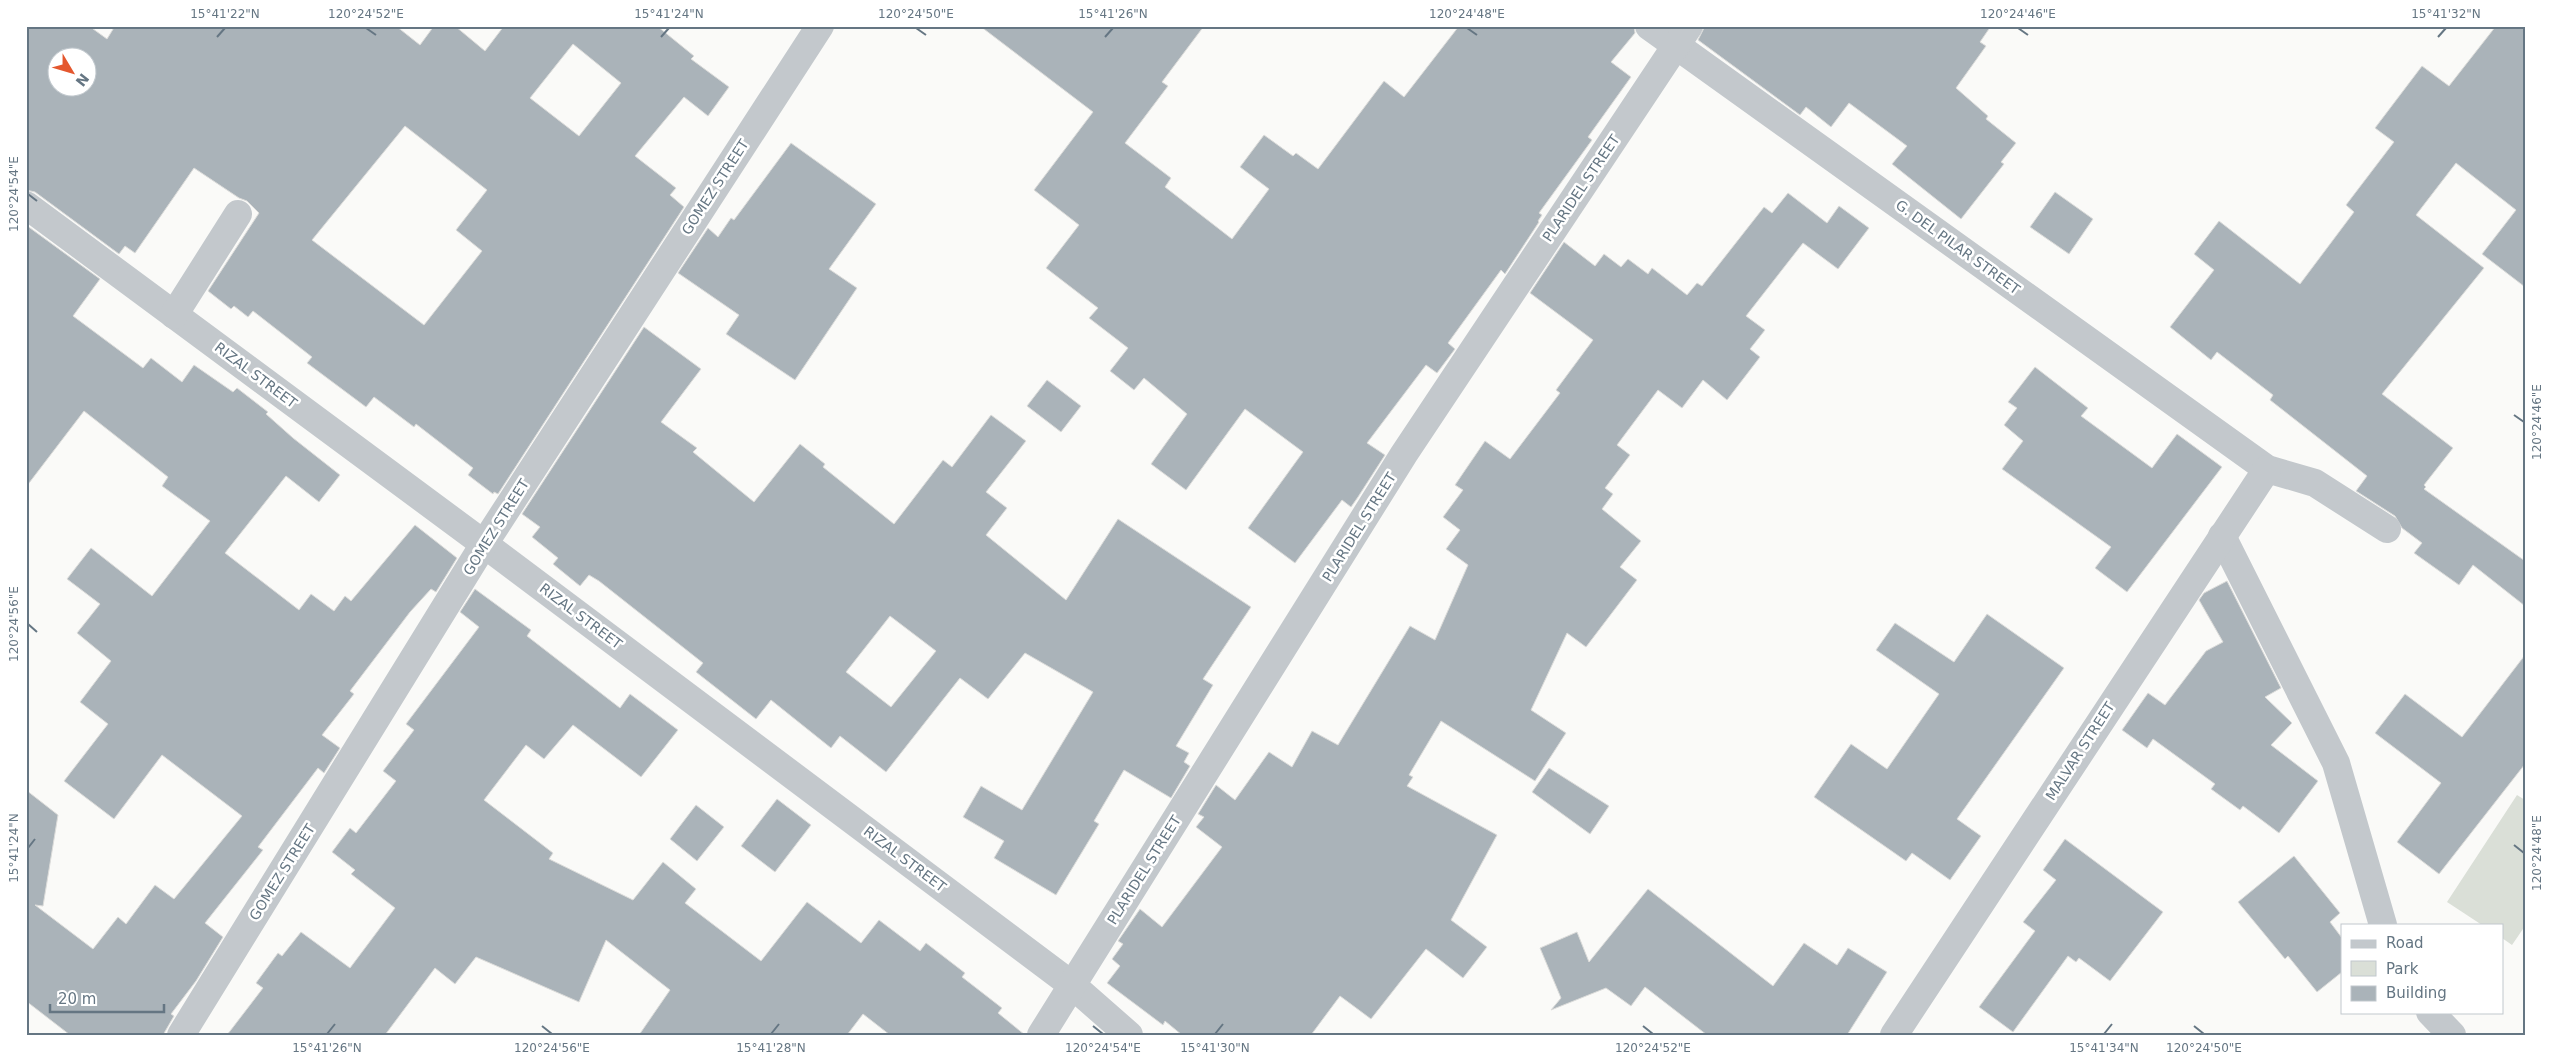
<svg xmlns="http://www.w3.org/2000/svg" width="2551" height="1061" font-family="'DejaVu Sans',sans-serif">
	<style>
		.green { fill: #dadfd7 }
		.building { fill: #aab3b9; stroke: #dcdcda; fill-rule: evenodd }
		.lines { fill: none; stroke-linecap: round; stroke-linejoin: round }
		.minor { stroke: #c3c8cc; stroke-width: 28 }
		.ticks { fill: none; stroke: #657683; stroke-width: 2 }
		.labels { text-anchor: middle; stroke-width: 5; stroke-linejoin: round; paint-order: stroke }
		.street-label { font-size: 14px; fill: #657683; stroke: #fff }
		.neatline { fill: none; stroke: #657683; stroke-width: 2 }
		.ticks-label { font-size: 12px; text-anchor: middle; fill: #657683 }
	</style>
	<rect width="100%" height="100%" fill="#fafaf8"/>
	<!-- green -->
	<polygon class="green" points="2517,795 2525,800 2525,926 2512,945 2502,938 2502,925 2482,925 2447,902"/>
	<!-- building -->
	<g class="building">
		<path d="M 26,26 L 89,26 L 107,39 L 115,26 L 396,26 L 420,45 L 434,26 L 455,26 L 485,51 L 504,26 L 657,26 L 694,56 L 691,59 L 729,87 L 708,116 L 684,97 L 635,156 L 676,188 L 670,195 L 684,207 L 498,494 L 494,492 L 493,494 L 468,475 L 473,468 L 416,424 L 414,427 L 374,397 L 366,407 L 307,363 L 312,357 L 253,311 L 248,317 L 234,306 L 231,309 L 208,291 L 259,213 L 247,201 L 239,198 L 194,168 L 135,253 L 125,246 L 119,254 L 35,192 L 26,190 ZM 573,44 L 621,83 L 579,136 L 530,98 ZM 58,58 L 88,58 L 88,88 L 58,88 ZM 405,126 L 487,190 L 456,230 L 482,251 L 424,325 L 312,240 Z"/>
		<polygon points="980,26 1204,26 1162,82 1168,86 1125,143 1171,178 1165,187 1232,239 1269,189 1240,167 1264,135 1293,156 1296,153 1318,169 1384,81 1404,97 1459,26 1634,26 1635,33 1611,62 1631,77 1588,137 1592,140 1539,213 1542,215 1538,221 1539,222 1505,274 1501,270 1448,343 1455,349 1437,373 1426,365 1367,443 1385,455 1358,497 1351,507 1342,500 1295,563 1248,528 1303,452 1245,409 1186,490 1151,464 1187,414 1144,378 1134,390 1110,371 1128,348 1089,318 1098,308 1046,268 1079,225 1034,190 1093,112"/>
		<polygon points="1705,26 1991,26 1980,42 1986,46 1956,88 1988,116 1986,119 2016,143 2001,162 2004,164 1961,219 1892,164 1907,146 1849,103 1831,127 1806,107 1800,115 1698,40"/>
		<polygon points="2496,26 2525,26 2525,287 2482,254 2516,210 2456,163 2416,215 2484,268 2382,394 2453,448 2424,485 2426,487 2424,489 2525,561 2525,606 2473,565 2459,585 2414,553 2422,543 2402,528 2395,516 2356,491 2367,476 2270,400 2273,395 2217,352 2211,360 2170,327 2214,270 2194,254 2219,221 2300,284 2354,212 2346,205 2394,142 2375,128 2422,66 2449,86"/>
		<polygon points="791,143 876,204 829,269 857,288 795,380 726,334 739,315 678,273 708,228 718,237 731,218 734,220"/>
		<polygon points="2055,192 2093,219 2069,254 2030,227"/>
		<polygon points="1788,193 1827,223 1839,206 1869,228 1838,269 1803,243 1746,316 1765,330 1750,349 1760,357 1727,400 1703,380 1682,408 1658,390 1617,445 1630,455 1605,488 1613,494 1602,509 1641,541 1620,567 1637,580 1586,647 1567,633 1531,710 1566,733 1535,781 1441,721 1409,775 1413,777 1407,786 1497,835 1451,920 1487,947 1463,978 1426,949 1371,1019 1340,996 1311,1035 1182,1035 1165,1021 1163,1025 1107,983 1120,966 1112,959 1123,944 1118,941 1140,909 1162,927 1222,847 1196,827 1204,817 1198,814 1216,785 1235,800 1269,752 1292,767 1312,731 1338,745 1410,626 1435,640 1468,565 1446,549 1460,530 1443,517 1463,490 1455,485 1485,441 1510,459 1560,393 1556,390 1593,340 1530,293 1564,242 1595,266 1604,254 1621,267 1628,259 1648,274 1652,268 1687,295 1697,283 1702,286 1764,207 1772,213"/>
		<polygon points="26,225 100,279 73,316 143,368 151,358 182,382 194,365 233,392 237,388 268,412 266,414 293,438 340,475 319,502 286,476 225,553 299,610 311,594 334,611 345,596 351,601 415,525 457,558 436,592 431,589 410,612 350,691 354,694 322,735 340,748 324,773 318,768 258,847 263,850 205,923 223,937 196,981 171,1014 174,1016 163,1035 70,1035 26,1001 26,790 58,815 43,906 35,905 93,949 118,917 126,924 155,885 174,899 242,816 162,755 114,819 64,781 108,724 80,702 111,661 77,633 100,604 67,579 91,548 152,596 210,521 162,486 168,477 84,411 26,487"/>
		<path d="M 644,327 L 701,369 L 661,422 L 697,448 L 693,452 L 754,502 L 800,444 L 825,464 L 823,467 L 894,524 L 943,460 L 952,467 L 991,415 L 1026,441 L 986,492 L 1007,508 L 986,535 L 1066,600 L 1118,519 L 1251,607 L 1203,679 L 1213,685 L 1176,746 L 1189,753 L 1184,762 L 1190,766 L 1171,798 L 1124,770 L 1094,821 L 1099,824 L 1056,895 L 994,858 L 1004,841 L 963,817 L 981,786 L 1022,810 L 1093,692 L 1025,653 L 988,699 L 960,678 L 886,772 L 840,736 L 831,748 L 771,700 L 756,719 L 696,672 L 703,663 L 599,581 L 589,575 L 580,586 L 553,564 L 558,558 L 532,537 L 540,527 L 522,514 ZM 890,616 L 936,651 L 891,707 L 846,672 Z"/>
		<polygon points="2035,367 2088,408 2081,416 2152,468 2177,434 2222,467 2127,592 2095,568 2111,547 2002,469 2023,441 2004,425 2017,408 2008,402"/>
		<polygon points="1047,380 1081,406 1061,432 1027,406"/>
		<polygon points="2227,581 2281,688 2265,697 2292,723 2271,745 2318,781 2279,833 2243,806 2240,810 2211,789 2215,784 2153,739 2147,748 2122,730 2148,693 2165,705 2206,651 2223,642 2199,600 2204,593"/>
		<polygon points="475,589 531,630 527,636 620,708 630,694 678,730 641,777 573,725 544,759 526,745 484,800 553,853 549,859 633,900 663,862 696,889 685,903 761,961 807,902 861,943 879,920 920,951 926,943 965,973 962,977 1002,1008 998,1013 1025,1035 890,1035 863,1014 847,1035 639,1035 670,990 606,940 579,1002 476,957 455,984 435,968 385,1035 227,1035 263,988 256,983 278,953 282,956 301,932 350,968 395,908 351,874 355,870 332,852 350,828 356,833 396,781 383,771 414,730 406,724 479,627 460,612"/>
		<polygon points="1987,614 2064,668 1957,819 1981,836 1950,880 1912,853 1906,861 1814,797 1851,744 1887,769 1939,694 1876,650 1895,623 1954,662"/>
		<polygon points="2525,655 2525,764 2439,874 2397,842 2441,783 2375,733 2405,694 2462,737"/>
		<polygon points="1549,768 1609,806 1590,834 1532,792"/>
		<polygon points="777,799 811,825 775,872 741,846"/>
		<polygon points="696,805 724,827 697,861 670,839"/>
		<polygon points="2065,839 2163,912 2110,981 2079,958 2076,962 2068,956 2013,1032 1979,1007 2035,931 2023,922 2056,880 2043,870"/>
		<polygon points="2294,856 2340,913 2330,922 2342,938 2342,972 2317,992 2288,956 2285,959 2238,902"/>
		<polygon points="1648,889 1773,986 1804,943 1837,965 1848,948 1887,972 1847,1035 1707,1035 1645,987 1631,1006 1606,988 1551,1010 1561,998 1540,948 1577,932 1589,962"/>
	</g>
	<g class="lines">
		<!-- minor -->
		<g class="minor">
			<polyline points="1649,26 2267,469 2315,483 2387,529"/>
			<polyline points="26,205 484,544 1072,985 1129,1035"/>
			<polyline points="174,315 238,214"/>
			<polyline points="2222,536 2336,763 2383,925"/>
			<polyline points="2430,1012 2452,1035"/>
			<polyline points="181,1035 484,544 820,26"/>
			<polyline points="1041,1035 1404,454 1689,26"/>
			<polyline points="1894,1035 2267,469"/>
		</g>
	</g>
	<!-- ticks -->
	<path class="ticks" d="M 366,28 L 376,35M 916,28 L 926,35M 1467,28 L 1477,35M 2018,28 L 2028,35M 217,37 L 225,28M 661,37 L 669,28M 1105,37 L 1113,28M 2438,37 L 2446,28M 28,194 L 37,201M 2514,415 L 2524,422M 28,624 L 37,632M 2514,845 L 2524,853M 28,848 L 35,839M 542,1026 L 552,1034M 1093,1026 L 1103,1034M 1643,1026 L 1653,1034M 2194,1026 L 2204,1034M 327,1034 L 335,1024M 771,1034 L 779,1024M 1215,1034 L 1223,1024M 2104,1034 L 2112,1024"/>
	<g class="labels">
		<!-- street labels -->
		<g class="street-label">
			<text transform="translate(715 187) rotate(-57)" y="5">GOMEZ STREET</text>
			<text transform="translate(1581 188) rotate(-56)" y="5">PLARIDEL STREET</text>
			<text transform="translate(1958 247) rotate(36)" y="5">G. DEL PILAR STREET</text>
			<text transform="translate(256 375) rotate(37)" y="5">RIZAL STREET</text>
			<text transform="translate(496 527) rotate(-58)" y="5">GOMEZ STREET</text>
			<text transform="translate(1359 527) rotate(-58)" y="5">PLARIDEL STREET</text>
			<text transform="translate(581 616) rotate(37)" y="5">RIZAL STREET</text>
			<text transform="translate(2080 751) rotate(-57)" y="5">MALVAR STREET</text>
			<text transform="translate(905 859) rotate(37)" y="5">RIZAL STREET</text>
			<text transform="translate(1144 870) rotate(-58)" y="5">PLARIDEL STREET</text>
			<text transform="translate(282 872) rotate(-58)" y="5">GOMEZ STREET</text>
		</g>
	</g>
	<!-- border -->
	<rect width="2551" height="1061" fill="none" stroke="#ffffff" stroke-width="55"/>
	<!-- legend -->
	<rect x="2341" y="924" width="162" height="90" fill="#ffffff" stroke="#c1c8cd"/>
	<rect x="2351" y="940" width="25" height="8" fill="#c3c8cc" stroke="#c1c8cd"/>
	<text x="2386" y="948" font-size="15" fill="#657683">Road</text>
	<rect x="2351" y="961" width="25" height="15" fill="#dadfd7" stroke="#c1c8cd"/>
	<text x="2386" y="974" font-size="15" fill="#657683">Park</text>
	<rect x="2351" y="986" width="25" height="15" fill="#aab3b9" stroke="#c1c8cd"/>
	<text x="2386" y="998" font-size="15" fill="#657683">Building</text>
	<!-- north arrow -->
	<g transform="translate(72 72) rotate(128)"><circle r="24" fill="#ffffff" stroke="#c1c8cd"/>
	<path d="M0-4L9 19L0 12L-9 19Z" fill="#e4572e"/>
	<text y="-8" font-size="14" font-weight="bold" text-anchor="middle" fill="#657683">N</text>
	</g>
	<!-- scale -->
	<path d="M50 1004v8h114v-8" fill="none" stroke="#657683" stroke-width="2.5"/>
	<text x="58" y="1004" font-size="15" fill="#657683" stroke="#ffffff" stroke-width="4" paint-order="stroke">20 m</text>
	<rect x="28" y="28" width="2496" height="1006" class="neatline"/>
	<g class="ticks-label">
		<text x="225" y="18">15°41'22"N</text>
		<text x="366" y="18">120°24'52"E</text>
		<text x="669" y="18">15°41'24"N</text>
		<text x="916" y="18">120°24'50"E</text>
		<text x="1113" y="18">15°41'26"N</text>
		<text x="1467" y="18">120°24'48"E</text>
		<text x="2018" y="18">120°24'46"E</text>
		<text x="2446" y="18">15°41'32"N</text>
		<text transform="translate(14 194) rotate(-90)" y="4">120°24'54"E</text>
		<text transform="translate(2537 422) rotate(-90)" y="4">120°24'46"E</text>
		<text transform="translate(14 624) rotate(-90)" y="4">120°24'56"E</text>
		<text transform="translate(14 848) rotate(-90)" y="4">15°41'24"N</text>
		<text transform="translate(2537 853) rotate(-90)" y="4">120°24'48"E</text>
		<text x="327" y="1052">15°41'26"N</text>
		<text x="552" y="1052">120°24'56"E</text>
		<text x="771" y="1052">15°41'28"N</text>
		<text x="1103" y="1052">120°24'54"E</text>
		<text x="1215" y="1052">15°41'30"N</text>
		<text x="1653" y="1052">120°24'52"E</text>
		<text x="2104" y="1052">15°41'34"N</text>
		<text x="2204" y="1052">120°24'50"E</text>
	</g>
</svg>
